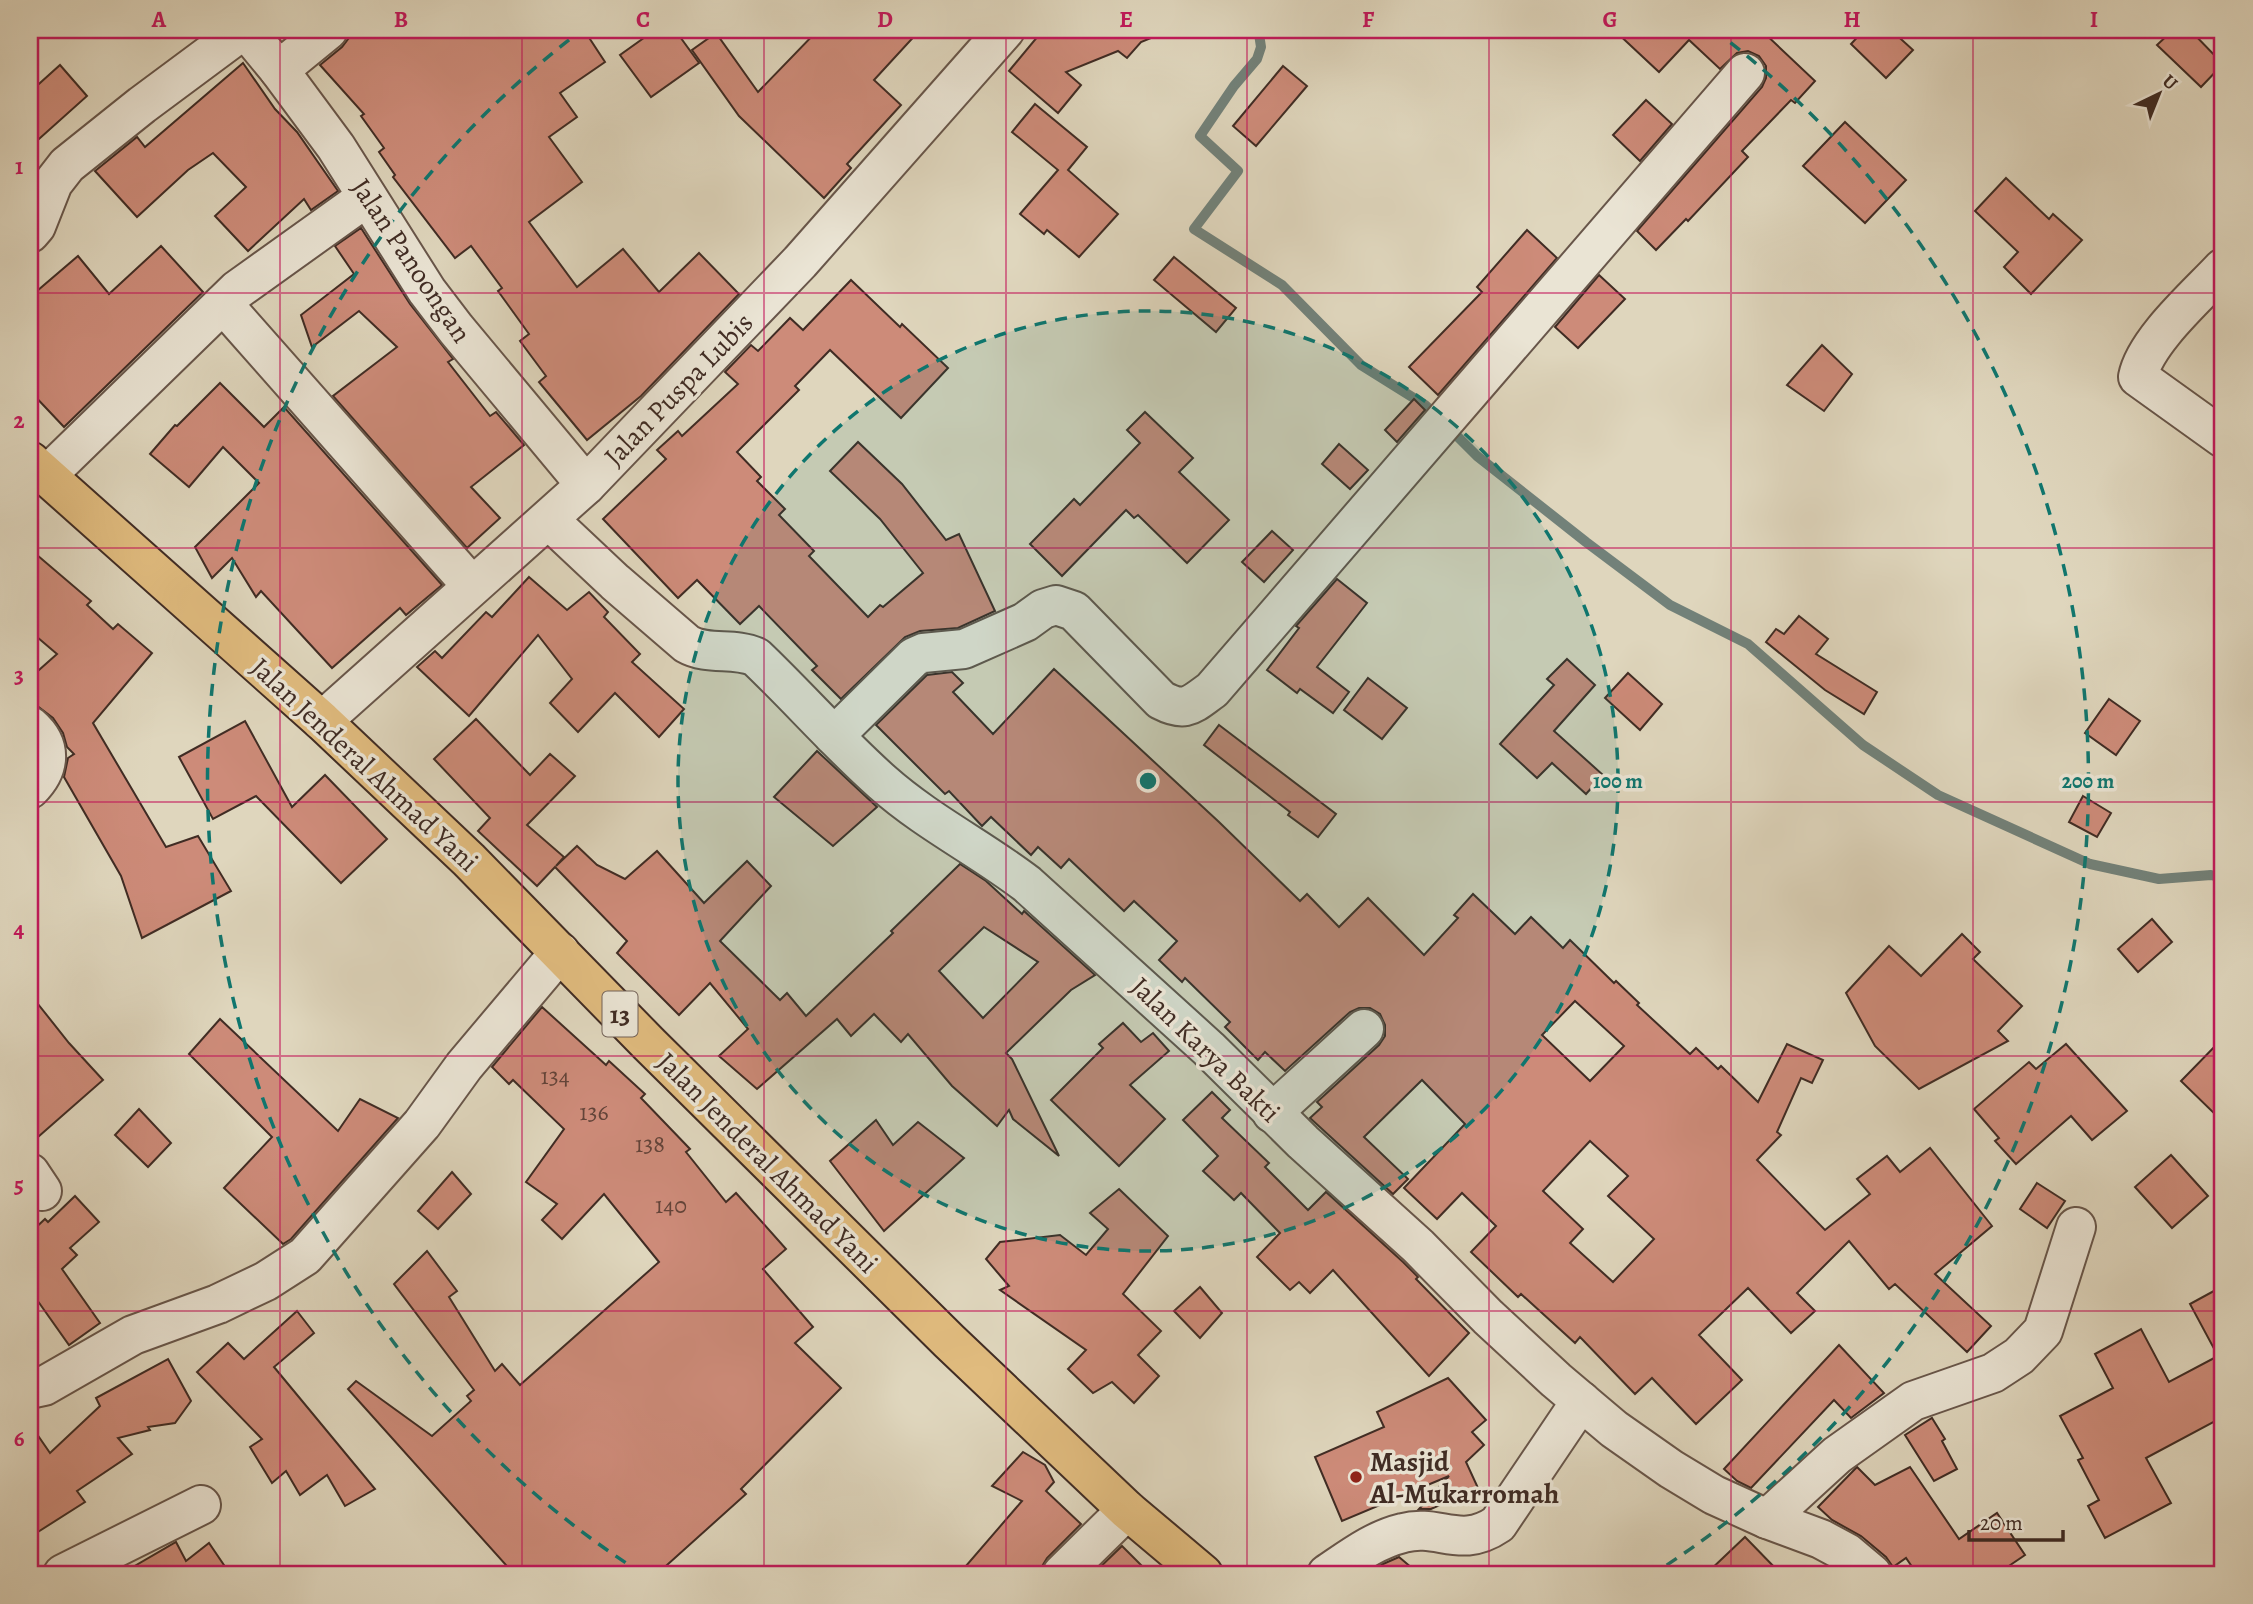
<svg xmlns="http://www.w3.org/2000/svg" width="2253" height="1604" font-family="Alegreya,serif">
	<style>
		.lines { fill: none; stroke-linecap: round; stroke-linejoin: round }
		.stream { stroke: #728179; stroke-width: 10 }
		.building { fill: #cd8b79; stroke: #402c24; stroke-width: 2; fill-rule: evenodd }
		.minor-casing { stroke: #68564a; stroke-width: 42 }
		.highway-casing { stroke: #402c24; stroke-width: 42 }
		.minor { stroke: #eae4d4; stroke-width: 38 }
		.highway { stroke: #e0bb7e; stroke-width: 38 }
		.grid { fill: none; stroke: #c2185b; stroke-width: 2; stroke-opacity: 0.55 }
		.ring { fill: none; stroke: #0f766e; stroke-width: 3.5; stroke-dasharray: 12 9 }
		.poi-dot { fill: #8f2418; stroke: #eae4d4; stroke-width: 2.5 }
		.labels { text-anchor: middle; stroke-width: 7; stroke-linejoin: round; paint-order: stroke }
		.number-label { font-size: 24px; fill: #634439 }
		.shield { fill: #eae4d4; stroke: #736359; stroke-width: 2 }
		.shield-label { font-size: 26px; font-weight: bold; fill: #402c24 }
		.street-label { font-size: 28px; fill: #402c24; stroke: #eae4d4 }
		.poi-label { font-size: 28px; font-weight: bold; fill: #402c24; stroke: #eae4d4; text-anchor: start }
		.centre { fill: #0f766e; stroke: #eae4d4; stroke-width: 3.5 }
		.ring-label { font-size: 21px; text-anchor: middle; font-weight: bold; fill: #0f766e; stroke: #eae4d4; stroke-width: 7; stroke-linejoin: round; paint-order: stroke }
		.neatline { fill: none; stroke: #c2185b; stroke-width: 2.5 }
		.grid-label { font-size: 23px; text-anchor: middle; font-weight: bold; fill: #c2185b }
	</style>
	<rect width="100%" height="100%" fill="#dfd6bd"/>
	<filter id="stains"><feTurbulence type="fractalNoise" baseFrequency=".00286" numOctaves="4"/><feColorMatrix values="0 0 0 0 .2 0 0 0 0 .09 0 0 0 0 .02 0 0 0 .5 -.17"/></filter>
	<radialGradient id="worn" r=".72"><stop offset=".6" stop-color="#630" stop-opacity="0"/><stop offset="1" stop-color="#630" stop-opacity=".3"/></radialGradient>
	<g class="lines">
		<!-- stream -->
		<g class="stream">
			<polyline points="1256,30 1259,34 1261,47 1257,59 1234,86 1200,136 1238,171 1194,229 1282,285 1361,365 1425,405 1437,416"/>
			<polyline points="1447,426 1477,456 1586,542 1670,605 1748,644 1863,745 1938,795 2090,864 2159,879 2211,875 2223,878"/>
		</g>
	</g>
	<!-- building -->
	<g class="building">
		<polygon points="355,30 584,30 605,62 560,93 577,117 549,137 582,182 529,222 577,287 623,249 659,292 699,253 739,294 641,396 587,440 539,382 546,376 520,341 529,334 498,291 502,288 471,246 455,258 393,177 395,175 379,152 384,148 361,116 364,114 320,65 342,47"/>
		<polygon points="655,30 675,30 699,63 651,97 620,55"/>
		<polygon points="818,30 920,30 874,80 901,105 847,164 851,168 824,198 739,116 692,50 716,33 758,92"/>
		<polygon points="1043,30 1168,30 1168,31 1141,42 1127,58 1118,51 1066,72 1081,85 1058,113 1009,71"/>
		<polygon points="1614,30 1761,30 1815,81 1795,103 1791,100 1742,151 1748,157 1688,221 1686,219 1656,250 1637,231 1762,87 1766,78 1766,66 1759,56 1748,51 1737,53 1720,69 1689,40 1659,72"/>
		<polygon points="1864,30 1891,30 1913,50 1886,78 1851,44"/>
		<polygon points="2173,30 2190,30 2223,64 2201,87 2157,45"/>
		<polygon points="243,63 275,109 297,132 338,191 311,210 304,199 248,251 215,216 246,187 213,153 188,170 137,217 95,171 137,137 145,147"/>
		<polygon points="60,65 87,96 30,147 30,92"/>
		<polygon points="1283,66 1307,86 1256,146 1233,126"/>
		<polygon points="1646,100 1672,124 1640,161 1613,135"/>
		<polygon points="1035,104 1087,147 1068,170 1118,214 1079,257 1047,230 1044,234 1020,214 1058,170 1012,132"/>
		<polygon points="1845,122 1906,180 1865,223 1803,166"/>
		<polygon points="2006,178 2049,219 2053,214 2082,240 2031,294 2004,267 2018,252 1975,211"/>
		<polygon points="361,228 410,304 453,359 448,362 490,416 496,412 524,445 471,487 500,518 467,548 333,396 397,347 359,311 312,347 301,315 354,274 335,246"/>
		<polygon points="1527,230 1557,258 1438,395 1409,367 1482,292 1477,287"/>
		<polygon points="161,246 203,292 64,427 30,391 30,297 78,256 109,294"/>
		<polygon points="1174,257 1236,308 1216,332 1154,280"/>
		<polygon points="1599,275 1625,299 1578,348 1555,327"/>
		<polygon points="851,280 900,327 902,324 948,368 901,418 830,350 795,386 799,390 737,452 761,477 757,481 785,509 779,515 814,551 809,556 868,617 880,605 883,607 923,573 880,519 830,471 858,442 902,484 946,540 959,534 995,611 958,628 920,631 905,637 841,699 812,670 817,666 759,606 740,624 697,580 678,598 603,519 666,459 657,450 678,431 682,436 738,384 725,372 751,345 758,351 790,318 803,330"/>
		<polygon points="1822,345 1852,374 1824,411 1787,385"/>
		<polygon points="220,383 264,427 284,407 442,585 406,615 400,608 332,668 261,591 256,597 232,558 212,578 195,547 259,483 223,447 189,487 150,454 175,425 177,426"/>
		<polygon points="1414,399 1425,410 1397,442 1385,430"/>
		<polygon points="1145,412 1193,458 1179,472 1229,520 1187,563 1138,515 1134,518 1126,510 1062,576 1030,544 1074,499 1080,505 1140,443 1127,430"/>
		<polygon points="1339,444 1368,470 1350,489 1322,464"/>
		<polygon points="1272,531 1293,550 1264,582 1242,562"/>
		<polygon points="30,549 91,601 87,605 113,629 118,624 152,653 93,723 166,847 198,836 231,891 142,938 121,876 64,777 68,758 74,754 67,747 63,733 53,718 36,705 30,705 30,678 57,654 30,631"/>
		<polygon points="529,577 567,610 589,592 608,612 604,617 640,654 632,662 684,709 659,737 615,693 578,732 550,703 572,679 538,635 469,716 417,667 435,651 442,658 486,612 492,617"/>
		<polygon points="1337,579 1367,603 1317,667 1349,692 1333,713 1300,689 1297,693 1267,670 1299,628 1296,626"/>
		<polygon points="1799,616 1828,639 1816,654 1877,692 1864,714 1825,690 1766,642 1776,629 1784,634"/>
		<polygon points="1567,659 1595,685 1554,731 1603,775 1586,794 1552,763 1537,778 1500,744 1554,685 1547,679"/>
		<path d="M 1054,669 L 1219,822 L 1300,901 L 1307,894 L 1339,927 L 1368,898 L 1424,955 L 1458,918 L 1454,915 L 1473,894 L 1515,934 L 1531,917 L 1563,948 L 1570,940 L 1614,983 L 1616,981 L 1639,1003 L 1637,1005 L 1690,1054 L 1696,1048 L 1718,1069 L 1721,1066 L 1758,1102 L 1787,1044 L 1823,1060 L 1812,1083 L 1801,1078 L 1777,1132 L 1781,1135 L 1757,1160 L 1825,1230 L 1870,1194 L 1857,1179 L 1887,1156 L 1900,1172 L 1930,1148 L 1992,1226 L 1935,1274 L 1991,1326 L 1967,1352 L 1895,1284 L 1889,1289 L 1849,1241 L 1797,1293 L 1815,1311 L 1791,1333 L 1748,1288 L 1699,1335 L 1742,1380 L 1696,1424 L 1652,1378 L 1635,1394 L 1580,1337 L 1575,1343 L 1521,1294 L 1518,1297 L 1471,1252 L 1496,1226 L 1462,1193 L 1437,1219 L 1404,1188 L 1465,1124 L 1422,1080 L 1364,1137 L 1408,1179 L 1393,1194 L 1310,1118 L 1322,1107 L 1317,1102 L 1379,1045 L 1385,1036 L 1385,1025 L 1380,1014 L 1370,1008 L 1359,1008 L 1350,1012 L 1285,1071 L 1265,1052 L 1258,1060 L 1225,1027 L 1230,1022 L 1185,978 L 1182,982 L 1159,960 L 1177,941 L 1134,901 L 1124,911 L 1069,859 L 1061,868 L 1038,847 L 1031,855 L 991,817 L 982,826 L 949,791 L 945,794 L 876,725 L 927,675 L 952,672 L 963,683 L 953,692 L 993,734 ZM 1575,1001 L 1624,1046 L 1590,1081 L 1542,1035 ZM 1590,1141 L 1628,1176 L 1608,1196 L 1654,1239 L 1613,1282 L 1570,1243 L 1583,1229 L 1543,1191 Z"/>
		<polygon points="1628,673 1662,704 1640,730 1605,698"/>
		<polygon points="1368,678 1407,708 1382,739 1344,710"/>
		<polygon points="2109,699 2140,721 2116,755 2085,733"/>
		<path d="M 476,719 L 530,775 L 550,754 L 575,776 L 527,825 L 564,857 L 556,866 L 577,846 L 597,865 L 625,879 L 657,851 L 704,903 L 747,861 L 771,886 L 720,941 L 780,1000 L 787,993 L 806,1016 L 893,933 L 891,931 L 960,864 L 986,881 L 1022,914 L 1024,911 L 1095,975 L 1071,990 L 1006,1053 L 1012,1059 L 1059,1156 L 1013,1119 L 1009,1110 L 997,1126 L 952,1086 L 908,1034 L 901,1042 L 874,1014 L 851,1036 L 837,1019 L 757,1089 L 719,1056 L 748,1029 L 710,983 L 679,1015 L 617,953 L 627,941 L 555,867 L 537,886 L 478,831 L 490,818 L 434,759 ZM 984,927 L 1038,962 L 983,1018 L 939,971 Z"/>
		<polygon points="245,721 292,807 325,775 387,839 341,883 256,796 213,819 179,757"/>
		<polygon points="1219,725 1336,814 1318,837 1288,815 1290,812 1204,745"/>
		<polygon points="817,751 877,807 833,846 774,797"/>
		<polygon points="2083,796 2111,813 2097,837 2069,822"/>
		<polygon points="2152,919 2172,942 2138,972 2118,949"/>
		<polygon points="1962,934 1980,952 1973,959 2022,1006 1998,1031 2008,1041 1919,1089 1875,1046 1846,993 1889,946 1921,976"/>
		<polygon points="30,994 69,1043 103,1080 30,1144"/>
		<polygon points="542,1007 606,1065 609,1061 645,1094 641,1098 690,1149 686,1152 726,1202 736,1193 786,1249 763,1269 813,1327 795,1343 841,1388 741,1489 746,1494 657,1574 514,1574 348,1389 356,1381 432,1436 471,1401 467,1396 474,1390 394,1284 427,1251 457,1291 449,1297 495,1371 502,1364 520,1385 659,1262 604,1194 562,1239 542,1220 557,1204 526,1182 564,1129 513,1080 509,1084 492,1067"/>
		<polygon points="220,1019 338,1131 360,1099 398,1118 291,1239 283,1244 224,1188 272,1137 189,1054"/>
		<polygon points="1123,1023 1141,1042 1153,1033 1169,1051 1130,1085 1165,1119 1119,1166 1051,1100 1103,1048 1099,1044"/>
		<polygon points="2223,1038 2223,1122 2181,1081"/>
		<polygon points="2066,1044 2127,1111 2092,1140 2071,1116 2016,1164 1995,1141 1999,1138 1974,1109 2029,1062 2036,1069"/>
		<polygon points="1212,1092 1230,1110 1222,1118 1269,1163 1265,1167 1308,1210 1326,1192 1403,1262 1418,1277 1416,1279 1469,1333 1429,1376 1333,1270 1310,1293 1299,1282 1290,1290 1257,1257 1280,1233 1241,1193 1234,1200 1203,1171 1218,1156 1183,1120"/>
		<polygon points="139,1109 171,1143 148,1167 115,1135"/>
		<polygon points="876,1120 893,1145 918,1122 964,1158 884,1231 830,1161"/>
		<polygon points="2171,1155 2208,1196 2172,1228 2135,1187"/>
		<polygon points="452,1172 471,1194 438,1229 418,1211"/>
		<polygon points="2037,1183 2065,1201 2047,1228 2020,1209"/>
		<polygon points="1119,1189 1168,1236 1123,1294 1161,1331 1138,1355 1159,1376 1134,1403 1112,1382 1093,1393 1068,1369 1086,1350 1000,1290 1009,1286 986,1259 1000,1242 1060,1235 1086,1255 1108,1229 1090,1213"/>
		<polygon points="75,1196 99,1222 70,1248 77,1255 62,1269 100,1323 69,1345 30,1290 30,1233 45,1219 48,1222"/>
		<polygon points="2223,1286 2223,1417 2146,1458 2171,1503 2105,1538 2088,1506 2099,1500 2078,1460 2083,1458 2060,1416 2113,1388 2095,1354 2141,1329 2169,1382 2218,1356 2190,1304"/>
		<polygon points="1200,1287 1222,1313 1200,1338 1174,1311"/>
		<polygon points="297,1311 314,1333 274,1367 375,1489 345,1506 327,1475 300,1495 286,1471 272,1483 250,1447 262,1439 197,1372 228,1343 244,1359"/>
		<polygon points="1839,1345 1884,1393 1851,1418 1834,1400 1751,1488 1737,1481 1724,1469"/>
		<polygon points="168,1359 191,1401 175,1423 148,1427 150,1430 118,1438 132,1454 77,1491 85,1502 30,1537 30,1424 50,1453 100,1406 96,1398"/>
		<polygon points="1448,1378 1486,1420 1472,1432 1484,1445 1466,1462 1478,1488 1431,1509 1419,1509 1449,1476 1342,1521 1315,1457 1384,1427 1377,1412"/>
		<polygon points="1932,1418 1945,1439 1942,1441 1957,1469 1934,1481 1905,1435"/>
		<polygon points="1023,1452 1045,1465 1054,1482 1046,1491 1081,1524 1047,1558 1041,1568 1041,1574 959,1574 1022,1501 992,1486"/>
		<polygon points="1857,1467 1875,1485 1910,1467 1959,1539 1997,1513 2025,1555 1997,1574 1917,1574 1906,1558 1893,1567 1886,1557 1861,1536 1832,1520 1818,1507"/>
		<polygon points="1745,1537 1781,1574 1706,1574"/>
		<polygon points="176,1542 186,1561 209,1543 230,1574 121,1574"/>
		<polygon points="1122,1546 1150,1574 1093,1574"/>
		<polygon points="1399,1557 1419,1574 1366,1574 1383,1564"/>
	</g>
	<g class="lines">
		<defs>
			<g id="minor">
				<polyline points="246,30 279,70 336,147 427,291 456,329 586,485"/>
				<polyline points="279,70 328,30"/>
				<polyline points="30,233 36,226 53,183 67,165 142,105 243,30"/>
				<path d="M 2223,268 C 2198,295 2145,341 2138,377 L 2223,438"/>
				<polyline points="223,304 472,586"/>
				<polyline points="47,475 237,290 367,197"/>
				<path d="M 549,520 L 615,582 L 687,644 C 708,656 734,647 756,657 C 799,698 838,743 882,782 C 927,822 980,848 1027,884 L 1209,1049 L 1303,1142 L 1418,1246 L 1488,1317 L 1556,1380 L 1614,1429 L 1671,1469 L 1714,1495 L 1767,1519 L 1821,1539 L 1847,1553 L 1872,1574"/>
				<polyline points="322,721 586,485 800,262 1005,30"/>
				<path d="M 30,726 C 52,745 51,768 30,789"/>
				<path d="M 834,736 L 914,657 L 923,653 L 964,649 L 1025,622 L 1043,609 L 1056,605 L 1074,611 L 1161,700 C 1186,713 1191,705 1212,690 L 1745,73"/>
				<polyline points="1272,1113 1364,1029"/>
				<polyline points="30,1173 42,1191"/>
				<polyline points="30,1389 44,1386 133,1335 218,1304 266,1281 305,1256 422,1124 464,1066 560,952"/>
				<polyline points="1767,1519 1837,1455 1913,1401 1993,1373 2019,1356 2043,1331 2076,1227"/>
				<polyline points="63,1574 201,1505"/>
				<polyline points="1062,1574 1127,1510"/>
				<path d="M 1327,1574 C 1351,1558 1374,1540 1403,1533 C 1439,1523 1460,1550 1498,1524 L 1581,1401"/>
			</g>
			<polyline id="highway" points="30,461 322,721 469,860 649,1044 949,1341 1127,1510 1203,1574"/>
		</defs>
		<!-- minor casing -->
		<use href="#minor" class="minor-casing"/>
		<!-- highway casing -->
		<use href="#highway" class="highway-casing"/>
		<!-- minor -->
		<use href="#minor" class="minor"/>
		<!-- highway -->
		<use href="#highway" class="highway"/>
	</g>
	<!-- grid -->
	<path class="grid" d="M 280,30 L 280,1574M 522,30 L 522,1574M 764,30 L 764,1574M 1006,30 L 1006,1574M 1247,30 L 1247,1574M 1489,30 L 1489,1574M 1731,30 L 1731,1574M 1973,30 L 1973,1574M 30,293 L 2223,293M 30,548 L 2223,548M 30,802 L 2223,802M 30,1056 L 2223,1056M 30,1311 L 2223,1311"/>
	<!-- distance rings -->
	<circle cx="1148" cy="781" r="470" fill="#0f766e" fill-opacity=".12"/>
	<g class="ring">
		<circle cx="1148" cy="781" r="470"/>
		<path d="M643 1574A940 940 0 0 1 582 30M1714 30A940 940 0 0 1 1653 1574"/>
	</g>
	<!-- markers -->
	<circle class="poi-dot" cx="1356" cy="1477" r="7"/>
	<g class="labels">
		<!-- number labels -->
		<g class="number-label">
			<text x="555" y="1084">134</text>
			<text x="594" y="1120">136</text>
			<text x="650" y="1152">138</text>
			<text x="671" y="1213">140</text>
		</g>
		<!-- shield labels -->
		<rect class="shield" x="602.5" y="991.5" width="35" height="45" rx="5"/>
		<g class="shield-label">
			<text x="620" y="1023">13</text>
		</g>
		<!-- street labels -->
		<g class="street-label">
			<text transform="translate(412 260) rotate(56)" y="10">Jalan Panoongan</text>
			<text transform="translate(678 389) rotate(-46)" y="10">Jalan Puspa Lubis</text>
			<text transform="translate(365 764) rotate(43)" y="10">Jalan Jenderal Ahmad Yani</text>
			<text transform="translate(1206 1049) rotate(44)" y="10">Jalan Karya Bakti</text>
			<text transform="translate(768 1162) rotate(45)" y="10">Jalan Jenderal Ahmad Yani</text>
		</g>
		<!-- poi labels -->
		<g class="poi-label">
			<text x="1370" y="1471">Masjid<tspan x="1370" dy="32">Al-Mukarromah</tspan></text>
		</g>
	</g>
	<circle cx="1148" cy="781" r="10" class="centre"/>
	<g class="ring-label">
		<text x="1618" y="788">100 m</text>
		<text x="2088" y="788">200 m</text>
	</g>
	<!-- margin -->
	<rect width="2253" height="1604" fill="none" stroke="#dfd6bd" stroke-width="77"/>
	<!-- north arrow -->
	<g transform="translate(2159 94) rotate(43)" stroke="#eae4d4" stroke-width="5" paint-order="stroke">
	<path d="M0-5L12 26L0 18L-12 26Z" fill="#402c24"/>
	<text y="-10" font-size="19" font-weight="bold" text-anchor="middle" fill="#402c24">U</text>
	</g>
	<!-- scale -->
	<path d="M1969 1530v10h94v-10" fill="none" stroke="#402c24" stroke-width="3.5"/>
	<text x="1980" y="1530" font-size="21" fill="#402c24" stroke="#eae4d4" stroke-width="5" paint-order="stroke">20 m</text>
	<rect x="38" y="38" width="2176" height="1528" class="neatline"/>
	<g class="grid-label">
		<text x="159" y="27">A</text>
		<text x="401" y="27">B</text>
		<text x="643" y="27">C</text>
		<text x="885" y="27">D</text>
		<text x="1126" y="27">E</text>
		<text x="1368" y="27">F</text>
		<text x="1610" y="27">G</text>
		<text x="1852" y="27">H</text>
		<text x="2094" y="27">I</text>
		<text x="19" y="174">1</text>
		<text x="19" y="428">2</text>
		<text x="19" y="683">3</text>
		<text x="19" y="937">4</text>
		<text x="19" y="1192">5</text>
		<text x="19" y="1446">6</text>
	</g>
	<rect width="100%" height="100%" filter="url(#stains)"/>
	<rect width="100%" height="100%" fill="url(#worn)"/>
</svg>
